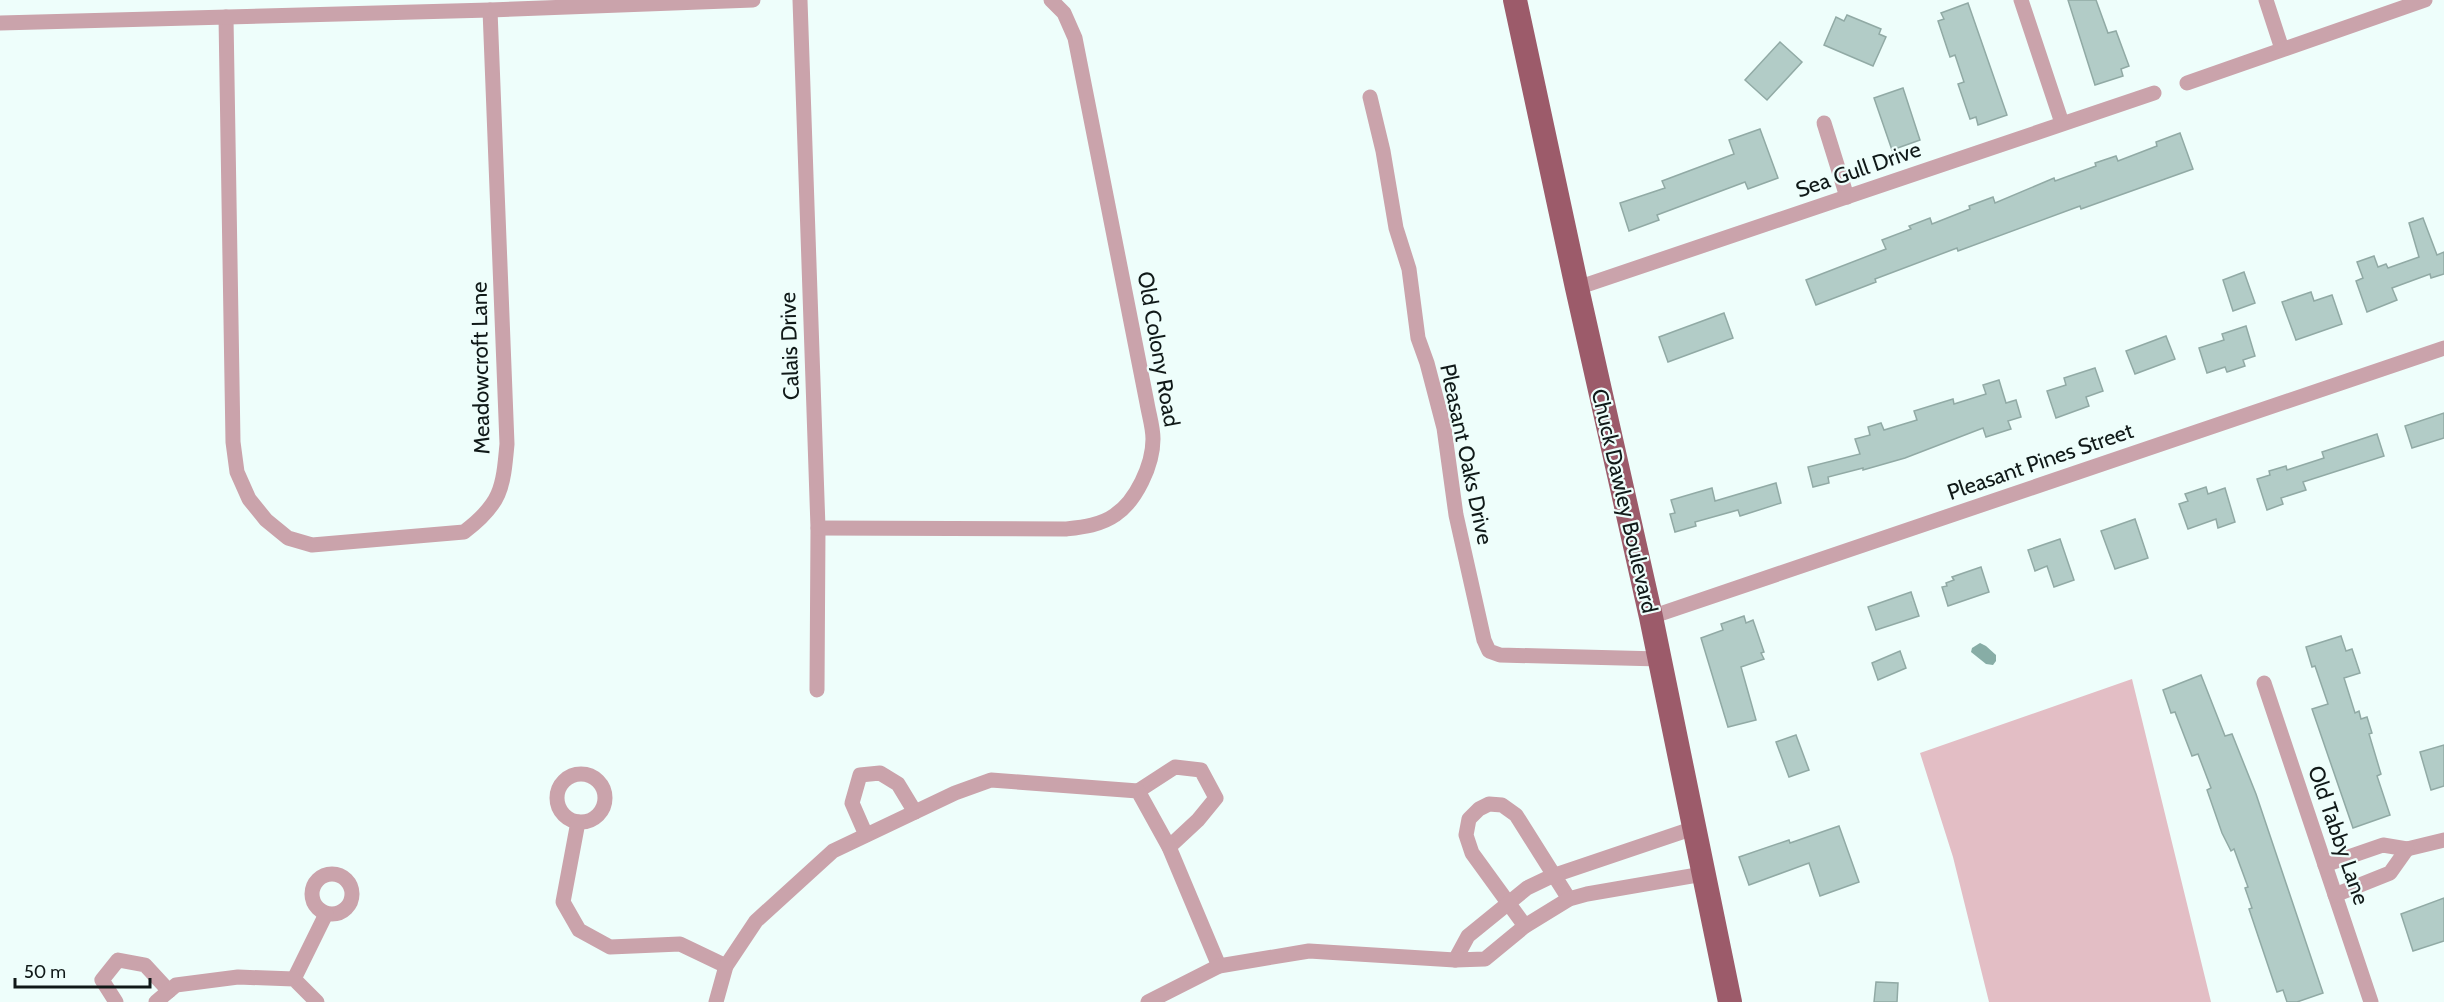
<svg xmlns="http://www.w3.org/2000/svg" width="2444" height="1002" font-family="Cabin,sans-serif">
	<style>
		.forest { fill: #e3bec5 }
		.water { fill: #87ada6 }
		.building { fill: #b2ccc7; stroke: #91aaa5; stroke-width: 1.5 }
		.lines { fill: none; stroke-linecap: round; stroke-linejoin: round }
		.minor { stroke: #caa3ab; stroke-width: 15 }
		.primary { stroke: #9c5b6a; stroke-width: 24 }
		.labels { text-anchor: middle; stroke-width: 4.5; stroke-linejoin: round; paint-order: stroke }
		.street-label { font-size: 22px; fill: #101918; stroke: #eefefb }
	</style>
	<rect width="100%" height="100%" fill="#eefefb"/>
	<!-- forest -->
	<polygon class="forest" points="2132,679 2211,1002 1989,1002 1953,857 1920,753"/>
	<!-- water -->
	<polygon class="water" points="1980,643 1986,646 1996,655 1996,661 1993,665 1986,664 1971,652 1972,648"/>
	<!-- building -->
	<g class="building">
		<polygon points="2068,0 2096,0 2108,33 2116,31 2129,66 2121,69 2123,76 2095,85"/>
		<polygon points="1968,3 2007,115 1978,125 1976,117 1970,119 1958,84 1964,82 1955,55 1950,57 1938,21 1944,19 1941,13"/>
		<polygon points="1847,15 1881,29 1879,34 1886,37 1873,66 1824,45 1836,17 1844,21"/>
		<polygon points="1780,42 1802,62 1767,100 1745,80"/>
		<polygon points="1903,88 1920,140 1892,150 1874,98"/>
		<polygon points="1760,129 1778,178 1748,189 1745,182 1657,215 1659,220 1629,231 1620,203 1665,188 1662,181 1734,154 1729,140"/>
		<polygon points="2180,133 2193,169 2081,209 2080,206 1958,251 1957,248 1875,279 1876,282 1816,305 1806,280 1886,249 1882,240 1911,229 1909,226 1930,218 1932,224 1970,209 1969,206 1993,197 1995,203 2054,178 2055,181 2096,166 2095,163 2116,156 2118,161 2157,146 2156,142"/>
		<polygon points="2423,218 2437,255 2444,252 2444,274 2431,278 2430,274 2392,288 2397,300 2367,312 2356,281 2363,278 2357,262 2374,256 2378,267 2386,264 2388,268 2419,257 2409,223"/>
		<polygon points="2244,272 2255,303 2233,311 2223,280"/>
		<polygon points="2311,292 2314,301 2332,295 2342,324 2296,340 2282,302"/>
		<polygon points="1724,313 1733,338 1668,362 1659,337"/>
		<polygon points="2246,326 2255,356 2243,360 2245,366 2227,372 2225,367 2207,373 2199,348 2224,340 2222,334"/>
		<polygon points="2166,336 2175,359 2135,374 2126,351"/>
		<polygon points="2095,368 2103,391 2086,397 2089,406 2056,418 2047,391 2066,385 2064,378"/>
		<polygon points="1999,380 2006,403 2016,400 2021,417 2008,421 2011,429 1986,437 1983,428 1905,458 1863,470 1863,468 1828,477 1829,483 1813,487 1808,467 1860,454 1855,439 1870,435 1868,427 1881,423 1884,430 1917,420 1914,411 1953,399 1954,404 1986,394 1983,385"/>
		<polygon points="2444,413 2444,438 2412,448 2405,426"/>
		<polygon points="2377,434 2384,456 2303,482 2306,490 2281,498 2283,504 2267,510 2257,479 2270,475 2269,471 2286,466 2287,470 2324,458 2322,452"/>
		<polygon points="1776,483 1781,503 1740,516 1738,510 1695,522 1696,526 1675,532 1670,514 1675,513 1671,500 1712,488 1715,501"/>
		<polygon points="2206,487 2208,494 2225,488 2235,522 2218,528 2216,519 2188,529 2179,504 2188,501 2185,494"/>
		<polygon points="2135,519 2148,558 2115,569 2101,531"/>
		<polygon points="2060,539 2074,580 2054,587 2047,566 2035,571 2028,550"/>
		<polygon points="1981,567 1989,592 1948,606 1942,587 1947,586 1946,583 1954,580 1952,577"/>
		<polygon points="1911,592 1919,616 1876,630 1868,607"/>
		<polygon points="1744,616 1746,623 1753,620 1764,652 1761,653 1764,659 1741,667 1756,720 1728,727 1701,638 1723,630 1721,624"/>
		<polygon points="2341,636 2346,651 2352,649 2360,673 2344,678 2355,713 2359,711 2361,719 2367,717 2372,733 2369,734 2381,774 2377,776 2390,815 2353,828 2312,709 2328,704 2315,666 2312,667 2306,647"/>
		<polygon points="1900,651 1906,668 1878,680 1872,663"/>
		<polygon points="2201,675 2225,736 2232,734 2256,794 2323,993 2297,1002 2287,1002 2283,990 2277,992 2249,909 2252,908 2245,888 2248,887 2234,849 2231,851 2222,833 2207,790 2211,788 2198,754 2192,756 2175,712 2171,713 2163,690"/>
		<polygon points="1796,735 1809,770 1789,777 1776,742"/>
		<polygon points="2444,745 2444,786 2431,790 2420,752"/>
		<polygon points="1839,826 1859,882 1820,896 1809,863 1749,885 1739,857 1789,840 1790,843"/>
		<polygon points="2444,898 2444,941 2413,951 2401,914"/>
		<polygon points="1876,982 1898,983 1897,1002 1874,1002"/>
	</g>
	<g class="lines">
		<!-- minor -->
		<g class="minor">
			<polyline points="800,0 818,528 817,690"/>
			<polyline points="2021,0 2062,123"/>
			<polyline points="2266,0 2282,49"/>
			<path d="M 226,17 L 233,442 L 237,472 L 249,499 L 266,520 L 288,538 L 312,545 L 464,532 C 501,504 503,489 507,444 L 490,10"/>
			<polyline points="0,23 490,10 753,0"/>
			<polyline points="2187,83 2425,0"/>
			<polyline points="1370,97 1383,151 1396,228 1409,269 1418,338 1427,363 1444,428 1456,515 1484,640 1489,651 1500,655 1660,659"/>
			<polyline points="1824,123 1847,197"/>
			<polyline points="1577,288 2154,93"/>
			<path d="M 818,528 L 1066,529 C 1083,527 1101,525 1115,515 C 1136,501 1153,465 1153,439 C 1153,427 1149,415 1147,403 L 1075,38 L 1064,13 L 1051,0"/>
			<polyline points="1651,617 2444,348"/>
			<polyline points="2264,683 2371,1002"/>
			<circle cx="581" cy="798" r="24"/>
			<polyline points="1138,791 1175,767 1201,770 1216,798 1198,820 1169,847"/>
			<polyline points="578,822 563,902 579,930 610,947 680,944 726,966"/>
			<polyline points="866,835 852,803 860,775 880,773 898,784 915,812"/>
			<polyline points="2325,865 2383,845 2407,849 2444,840"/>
			<circle cx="332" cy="894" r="20"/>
			<polyline points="2335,895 2390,873 2407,849"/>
			<polyline points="1525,926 1472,853 1466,835 1469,819 1479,809 1489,804 1502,805 1516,815 1569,899"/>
			<polyline points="1455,960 1468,936 1527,888 1552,876 1694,828"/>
			<polyline points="294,979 326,914"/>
			<polyline points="116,1002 102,980 118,960 145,965 169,991"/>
			<polyline points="156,1002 176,985 238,977 294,979 317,1002"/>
			<polyline points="716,1002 726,966 756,921 833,851 955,793 991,780 1138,791 1169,847 1219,966"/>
			<polyline points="1148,1002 1219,966 1309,951 1455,960 1485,959 1525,926 1569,899 1587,894 1703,874"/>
		</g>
		<!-- primary -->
		<polyline class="primary" points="1515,0 1577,288 1651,617 1730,1002"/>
	</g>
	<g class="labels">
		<!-- street labels -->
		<g class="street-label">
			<text transform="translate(1858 169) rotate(-19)" y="8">Sea Gull Drive</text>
			<text transform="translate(789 346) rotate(-92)" y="8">Calais Drive</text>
			<text transform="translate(1159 349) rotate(80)" y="8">Old Colony Road</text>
			<text transform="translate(480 368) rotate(-91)" y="8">Meadowcroft Lane</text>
			<text transform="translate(1467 454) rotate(78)" y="8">Pleasant Oaks Drive</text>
			<text transform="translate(2040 461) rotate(-19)" y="8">Pleasant Pines Street</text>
			<text transform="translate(1625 501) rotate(77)" y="8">Chuck Dawley Boulevard</text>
			<text transform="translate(2339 835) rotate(71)" y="8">Old Tabby Lane</text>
		</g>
	</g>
	<!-- scale -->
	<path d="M15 978v9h135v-9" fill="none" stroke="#101918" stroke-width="3"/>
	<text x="24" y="978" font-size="18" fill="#101918" stroke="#eefefb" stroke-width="4.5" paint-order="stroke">50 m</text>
</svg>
